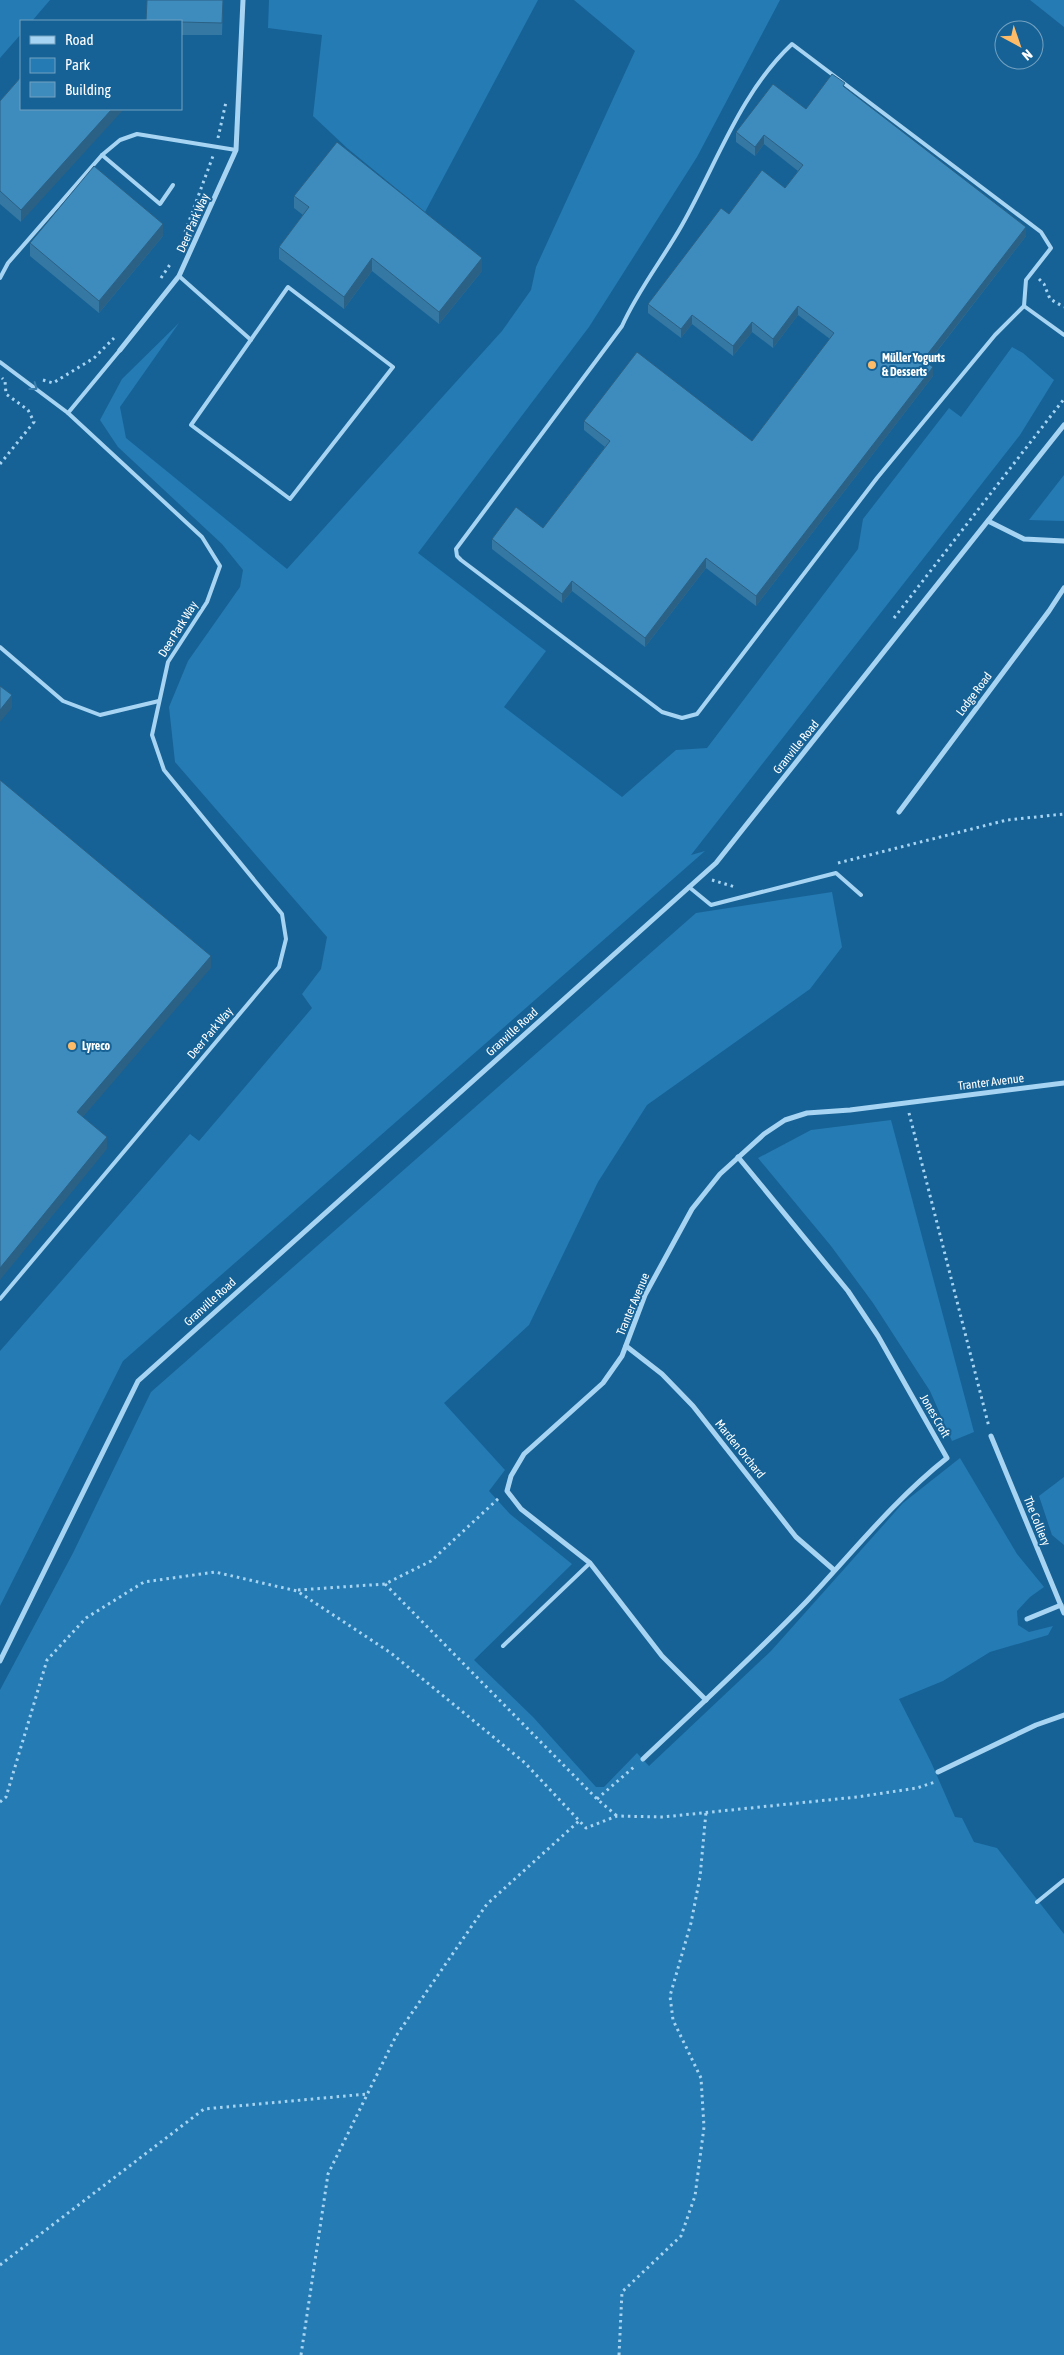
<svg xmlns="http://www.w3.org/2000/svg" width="1064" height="2355" font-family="'Asap Condensed',sans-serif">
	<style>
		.green { fill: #257bb3 }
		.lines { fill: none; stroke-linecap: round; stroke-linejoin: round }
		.path { stroke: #a7d4f2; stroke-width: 3; stroke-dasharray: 2.5 4; stroke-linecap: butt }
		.lane { stroke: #a7d4f2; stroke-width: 4 }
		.street { stroke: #a7d4f2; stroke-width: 5 }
		.wall { fill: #3578a3 }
		.shaded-wall { fill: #2b6185 }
		.building { fill: #3e8bbe; stroke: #2b6185 }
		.oneway { stroke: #3a7ead }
		.poi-dot { fill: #ffbc68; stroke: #166296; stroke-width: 2 }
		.labels { text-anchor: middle; stroke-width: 4; stroke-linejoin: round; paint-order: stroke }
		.street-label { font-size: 12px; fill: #fff; stroke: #166296 }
		.poi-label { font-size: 12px; font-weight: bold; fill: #fff; stroke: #166296; text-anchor: start }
	</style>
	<rect width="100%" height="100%" fill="#166296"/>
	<!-- green -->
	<g class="green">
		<polygon points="0,0 50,0 32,21 21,21 21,34 0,58"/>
		<polygon points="269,0 538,0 425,212 347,148 313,116 322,35 268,28"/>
		<polygon points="574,0 780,0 697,157 589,327 418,553 546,651 504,707 622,797 676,750 707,748 858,549 863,519 949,408 961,417 1012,347 1023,353 1054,380 1020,435 691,855 705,851 123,1361 0,1606 0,1351 190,1134 199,1141 312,1008 302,994 321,969 327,937 175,762 169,707 188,661 240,587 243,570 222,544 118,447 100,420 122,379 179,323 120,407 126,438 287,569 502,331 531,290 536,267 635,51"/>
		<polygon points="1030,0 1064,0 1064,27"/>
		<polygon points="1064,475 1064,521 1029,520"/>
		<polygon points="832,892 842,947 810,989 647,1105 598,1182 529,1325 444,1403 505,1470 489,1491 510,1514 572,1564 474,1660 534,1718 596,1787 604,1787 637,1753 649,1766 771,1651 903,1503 960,1458 1017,1554 1044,1587 1030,1597 1017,1611 1018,1625 1029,1632 1053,1626 1048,1635 990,1652 943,1681 899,1699 931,1762 955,1817 962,1818 974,1842 997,1848 1064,1934 1064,2355 0,2355 0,1690 73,1553 151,1392 696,913"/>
		<polygon points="891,1120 974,1432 952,1441 930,1391 873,1303 831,1246 758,1158 811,1130"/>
		<polygon points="1064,1477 1064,1545 1052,1535 1039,1496"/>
	</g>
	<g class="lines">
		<!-- path -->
		<g class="path">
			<polyline points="218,138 226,102"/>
			<polyline points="185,232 213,156"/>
			<polyline points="161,278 171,263"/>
			<polyline points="1039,279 1044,284 1050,299 1064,307"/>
			<polyline points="43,380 53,383 94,358 114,338"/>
			<polyline points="0,464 34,422 28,410 6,394 5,381 2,378"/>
			<polyline points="894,618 1064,399"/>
			<polyline points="838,863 1007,820 1064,814"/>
			<polyline points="712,880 735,887"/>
			<polyline points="909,1113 989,1427"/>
			<polyline points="385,1584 597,1799 617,1816"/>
			<polyline points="298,1590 385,1584 431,1561 499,1498"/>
			<polyline points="597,1799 635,1766"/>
			<polyline points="0,1802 6,1797 47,1660 86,1618 144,1582 215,1572 297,1591 391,1653 525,1763 586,1828 617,1816 663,1817 857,1797 917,1788 935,1782"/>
			<polyline points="0,2265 204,2109 367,2094"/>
			<polyline points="301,2355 328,2174 396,2036 487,1904 579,1821"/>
			<polyline points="619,2355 622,2292 681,2236 695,2196 704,2127 701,2078 673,2020 670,1996 691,1923 700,1877 706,1812"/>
		</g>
		<!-- lane -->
		<g class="lane">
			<path d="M 792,44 L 1041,232 L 1051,248 L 1026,280 L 1024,306 L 995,335 L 877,478 L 697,714 L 682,718 L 662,712 L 461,560 L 457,556 L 456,549 L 622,326 C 638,290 663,259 682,225 C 717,163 740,93 792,44 Z"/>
			<polyline points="102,155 160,204 173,185"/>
			<polyline points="179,276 251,340"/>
			<polyline points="0,278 8,263 102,155 120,140 137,134 236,150"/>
			<polygon points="288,287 393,367 290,499 191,425"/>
			<polyline points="1024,306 1064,335"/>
			<polyline points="0,362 68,413"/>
			<polyline points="0,647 63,701 100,715 159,701"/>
			<polyline points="689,887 711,905 836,873 861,895"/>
			<polyline points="0,1299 279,967 286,939 282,914 164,770 152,735 168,662 207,602 220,566 202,537 68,413 120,350"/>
			<polyline points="503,1646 590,1563"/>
			<polyline points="1037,1902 1064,1880"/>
		</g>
		<!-- street -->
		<g class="street">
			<polyline points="120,350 179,276 236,150 243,0"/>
			<polyline points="988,521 1024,539 1064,541"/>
			<polyline points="899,812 1049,611 1064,588"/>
			<polyline points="626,1346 662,1374 693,1406 796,1537 834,1570"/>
			<polyline points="991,1436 1064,1613"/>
			<polyline points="1027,1619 1061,1605"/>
			<polyline points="0,1661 138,1381 716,863 1064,425"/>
			<polyline points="706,1700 662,1656 590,1563 521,1509 507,1491 511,1476 524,1454 603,1383 622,1356 645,1295 692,1209 720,1174 764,1134 785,1120 807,1113 850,1110 1064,1083"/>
			<path d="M 643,1759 C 698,1707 754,1656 807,1601 C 853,1552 894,1500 947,1458 L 878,1336 L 848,1291 L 738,1157"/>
			<polyline points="938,1772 1036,1725 1064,1715"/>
		</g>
	</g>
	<!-- wall -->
	<g class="wall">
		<polygon points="223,0 222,35 181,35 181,21"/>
		<polygon points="21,77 21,222 0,204 0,101"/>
		<polygon points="845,88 1026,236 928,363 933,376 756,606 706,568 645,647 572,591 562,603 492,549 492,539 543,528 605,447 584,430 584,421 752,441 830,339 798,315 773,348 752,332 733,356 692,324 681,338 648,313 648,304 729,214 785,188 798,171 764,144 755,156 736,142 736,132 806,109"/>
		<polygon points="294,196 482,271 439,324 372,271 344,309 279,259 279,247 303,215 294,208"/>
		<polygon points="163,236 99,313 30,256 30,243"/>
	</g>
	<!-- shaded-wall -->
	<g class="shaded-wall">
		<polygon points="112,109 124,109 21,222 21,210"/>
		<polygon points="764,135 764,144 755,156 755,147"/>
		<polygon points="163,224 163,236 99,313 99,301"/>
		<polygon points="1026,227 1026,236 923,369 923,360"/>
		<polygon points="372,258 372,271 344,309 344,297"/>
		<polygon points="482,258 482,271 439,324 439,312"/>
		<polygon points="798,306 798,315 773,348 773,339"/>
		<polygon points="692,315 692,324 681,338 681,329"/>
		<polygon points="752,322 752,332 733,356 733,346"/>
		<polygon points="933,367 933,376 756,606 756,596"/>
		<polygon points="706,558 706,568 645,647 645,638"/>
		<polygon points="572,581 572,591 562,603 562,594"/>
		<polygon points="12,695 12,708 0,722 0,710"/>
		<polygon points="211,956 211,968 77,1124 77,1112"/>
		<polygon points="107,1137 107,1149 0,1280 0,1268"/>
	</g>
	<!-- building -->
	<g class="building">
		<polygon points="147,0 223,0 222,23 181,22 181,21 146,21"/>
		<polygon points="832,74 845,83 843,86 1026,227 923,360 933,367 756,596 706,558 645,638 572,581 562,594 492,539 516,507 543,528 610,441 584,421 637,352 752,441 834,333 798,306 773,339 752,322 733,346 692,315 681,329 648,304 721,208 729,214 762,170 785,188 803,165 764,135 755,147 736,132 773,84 806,109"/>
		<polygon points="21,77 21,109 112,109 21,210 0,191 0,101"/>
		<polygon points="337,142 482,258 439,312 372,258 344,297 279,247 309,207 294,196"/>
		<polygon points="94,166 163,224 99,301 30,243"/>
		<polygon points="0,686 12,695 0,710"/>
		<polygon points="0,780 211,956 77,1112 107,1137 0,1268"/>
	</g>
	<!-- one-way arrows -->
	<defs><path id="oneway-chevron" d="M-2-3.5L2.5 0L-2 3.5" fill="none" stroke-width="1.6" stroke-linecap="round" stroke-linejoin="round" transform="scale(1.25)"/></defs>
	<use class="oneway" href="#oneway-chevron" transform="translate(34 387) rotate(37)"/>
	<!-- markers -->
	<g class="poi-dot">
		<circle cx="872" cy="365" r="5"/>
		<circle cx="72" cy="1046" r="5"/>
	</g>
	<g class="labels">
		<!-- street labels -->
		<g class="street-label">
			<text transform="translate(193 223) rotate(-66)" y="4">Deer Park Way</text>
			<text transform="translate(178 629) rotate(-58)" y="4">Deer Park Way</text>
			<text transform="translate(974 694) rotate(-53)" y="4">Lodge Road</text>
			<text transform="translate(796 747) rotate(-51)" y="4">Granville Road</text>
			<text transform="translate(512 1032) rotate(-42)" y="4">Granville Road</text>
			<text transform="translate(210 1033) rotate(-50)" y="4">Deer Park Way</text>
			<text transform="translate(991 1082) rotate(-7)" y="4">Tranter Avenue</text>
			<text transform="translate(210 1302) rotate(-42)" y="4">Granville Road</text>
			<text transform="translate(633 1304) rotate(-67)" y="4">Tranter Avenue</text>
			<text transform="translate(935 1416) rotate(60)" y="4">Jones Croft</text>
			<text transform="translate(740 1449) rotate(51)" y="4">Marden Orchard</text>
			<text transform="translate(1037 1521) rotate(68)" y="4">The Colliery</text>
		</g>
		<!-- poi labels -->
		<g class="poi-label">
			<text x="882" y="362">Müller Yogurts<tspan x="882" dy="14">&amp; Desserts</tspan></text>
			<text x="82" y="1050">Lyreco</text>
		</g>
	</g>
	<!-- legend -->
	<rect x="20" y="20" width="162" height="90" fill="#166296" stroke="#73a1c0"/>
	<rect x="30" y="36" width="25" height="8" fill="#a7d4f2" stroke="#73a1c0"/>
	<text x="65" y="45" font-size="15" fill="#ffffff">Road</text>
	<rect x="30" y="58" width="25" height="15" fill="#257bb3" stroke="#73a1c0"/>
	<text x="65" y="70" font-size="15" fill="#ffffff">Park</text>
	<rect x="30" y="82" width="25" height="15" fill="#3e8bbe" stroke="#73a1c0"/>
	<text x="65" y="95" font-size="15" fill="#ffffff">Building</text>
	<!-- north arrow -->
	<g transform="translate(1019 45) rotate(140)"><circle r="24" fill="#166296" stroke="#73a1c0"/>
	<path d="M0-4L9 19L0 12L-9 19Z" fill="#ffbc68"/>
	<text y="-8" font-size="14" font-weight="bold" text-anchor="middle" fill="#ffffff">N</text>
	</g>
</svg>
